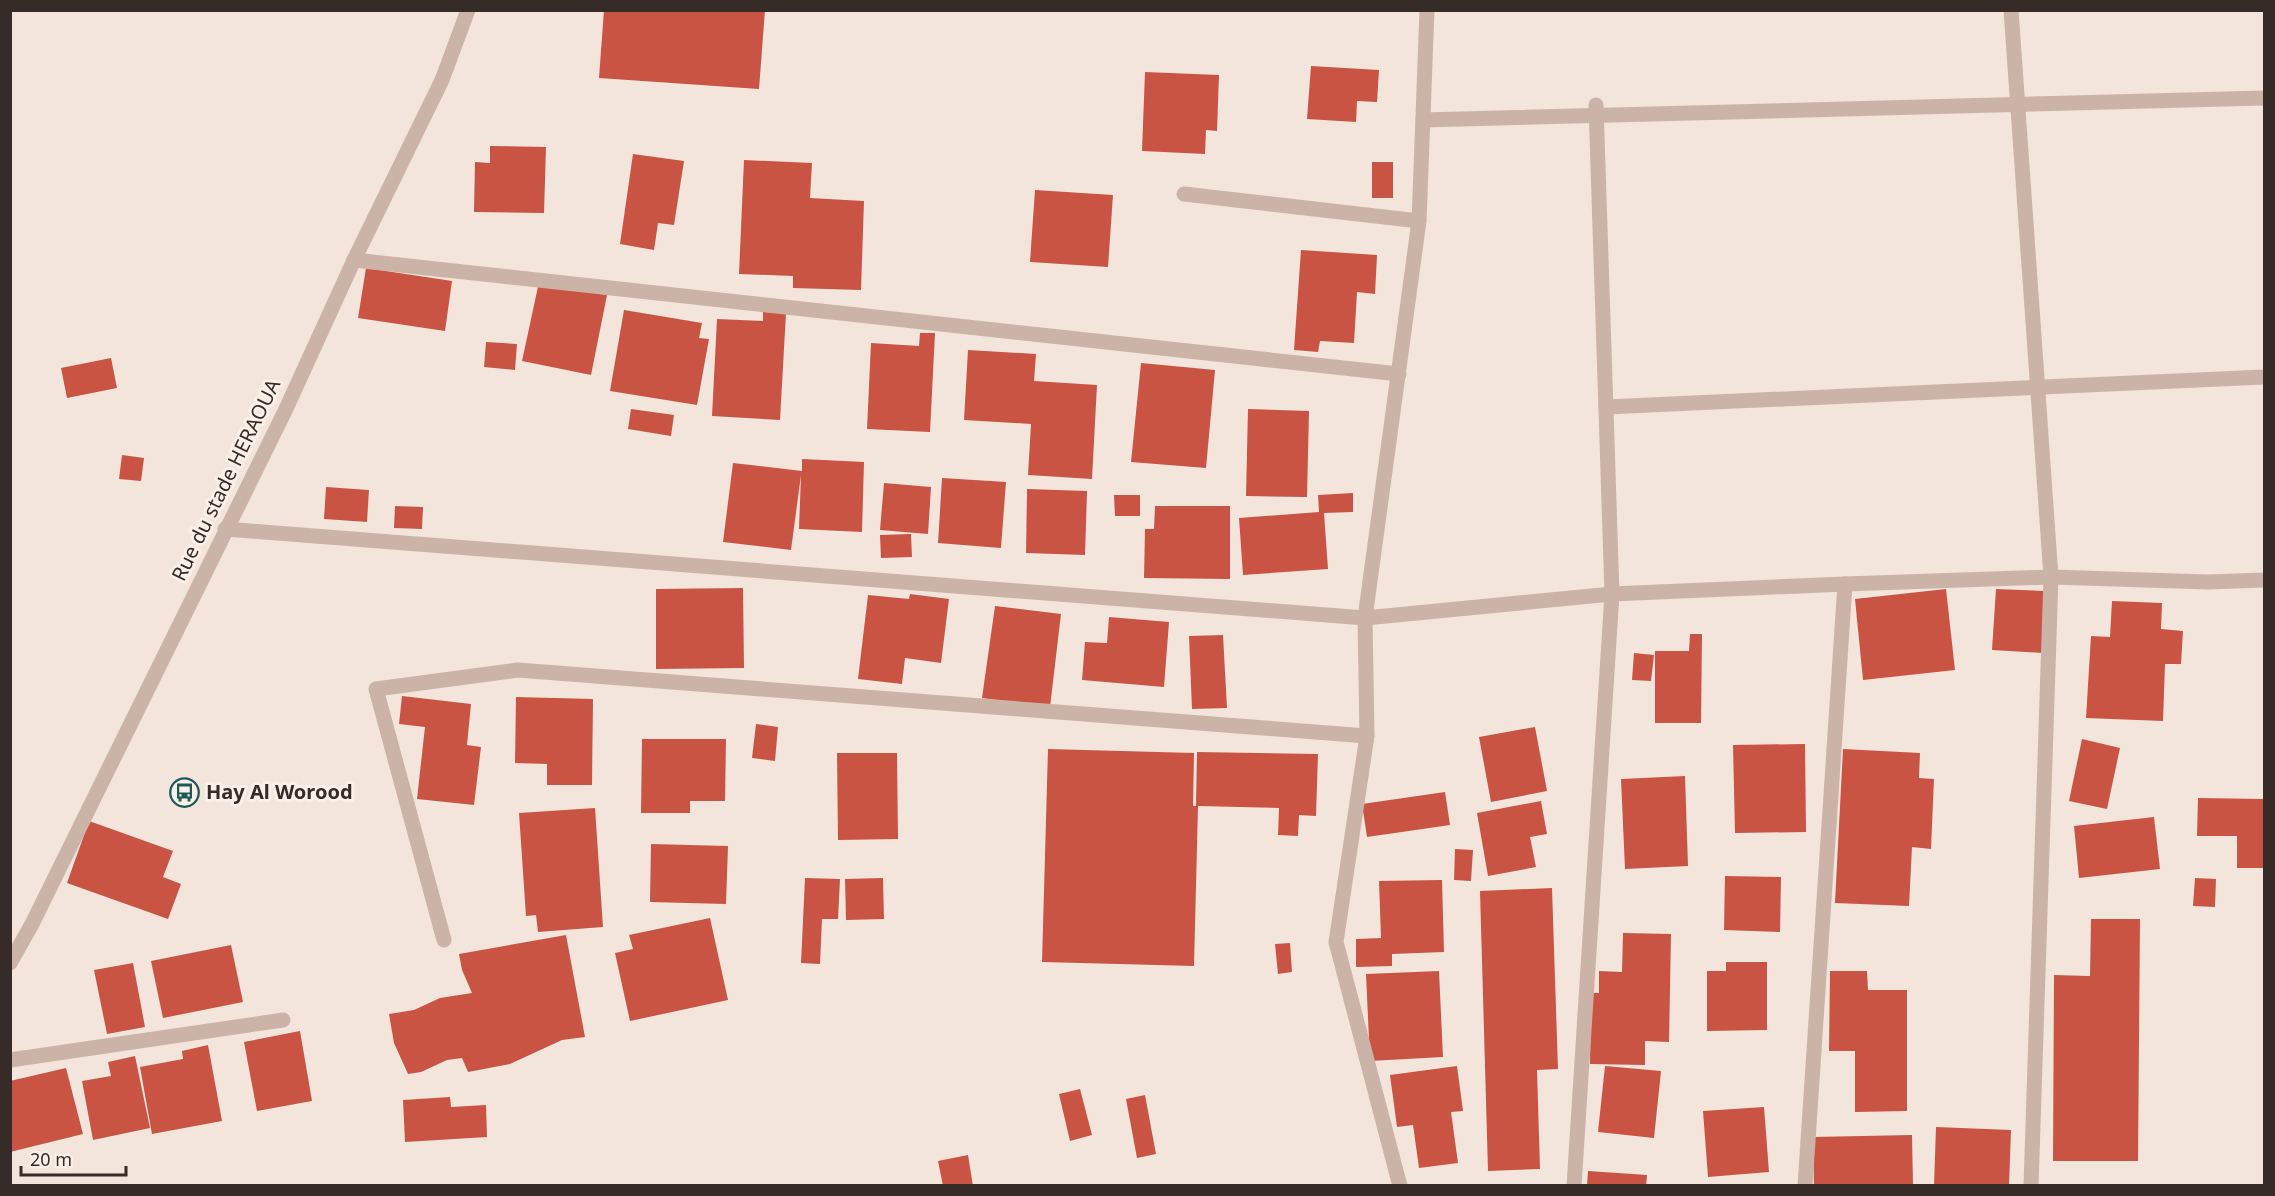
<svg xmlns="http://www.w3.org/2000/svg" width="2275" height="1196" font-family="'Noto Sans',sans-serif">
	<style>
		.building { fill: #ca5443 }
		.lines { fill: none; stroke-linecap: round; stroke-linejoin: round }
		.minor { stroke: #cbb3a7; stroke-width: 15 }
		.labels { text-anchor: middle; stroke-width: 6; stroke-linejoin: round; paint-order: stroke }
		.street-label { font-size: 20px; fill: #372b28; stroke: #faf0e8 }
		.poi-label { font-size: 20px; font-weight: bold; fill: #372b28; stroke: #faf0e8; text-anchor: start }
	</style>
	<rect width="100%" height="100%" fill="#f3e5dc"/>
	<!-- building -->
	<g class="building">
		<polygon points="604,10 765,10 759,89 599,78"/>
		<polygon points="1311,66 1379,70 1377,102 1357,101 1356,122 1307,119"/>
		<polygon points="1145,72 1219,75 1217,131 1206,130 1205,154 1142,151"/>
		<polygon points="490,146 546,147 544,213 474,212 475,162 490,163"/>
		<polygon points="633,154 684,161 674,225 658,223 654,250 620,244"/>
		<polygon points="744,160 812,163 810,198 864,201 861,290 793,288 793,276 739,274"/>
		<rect x="1372" y="162" width="21" height="36"/>
		<polygon points="1035,190 1113,195 1108,267 1030,262"/>
		<polygon points="1301,250 1377,255 1375,294 1357,292 1354,343 1320,341 1318,352 1294,350"/>
		<polygon points="366,268 452,281 445,331 358,318"/>
		<polygon points="539,282 607,295 591,375 522,361"/>
		<polygon points="624,310 702,323 699,338 709,339 697,405 610,391"/>
		<polygon points="763,312 786,313 780,420 712,416 717,319 763,321"/>
		<polygon points="920,333 935,333 930,432 867,429 871,343 919,346"/>
		<polygon points="486,342 517,344 515,370 484,367"/>
		<polygon points="968,350 1036,354 1034,381 1097,385 1092,479 1028,475 1031,424 964,420"/>
		<polygon points="111,358 117,388 67,398 61,368"/>
		<polygon points="1141,363 1215,370 1206,468 1131,462"/>
		<polygon points="631,409 674,415 671,436 628,429"/>
		<polygon points="1248,409 1309,411 1307,497 1246,496"/>
		<polygon points="122,455 144,458 141,481 119,479"/>
		<polygon points="802,459 864,462 862,532 799,529 801,475 791,550 723,542 733,463 802,471"/>
		<polygon points="942,478 1006,482 1001,548 938,543"/>
		<polygon points="884,483 931,487 928,534 880,530"/>
		<polygon points="326,487 369,490 367,522 324,519"/>
		<polygon points="1027,489 1087,491 1085,555 1026,553"/>
		<polygon points="1353,493 1353,512 1324,513 1328,569 1243,575 1239,518 1319,512 1318,495"/>
		<polygon points="1114,495 1140,495 1140,516 1115,516"/>
		<polygon points="395,506 423,507 422,529 394,528"/>
		<polygon points="1155,506 1230,506 1230,579 1144,578 1145,529 1154,529"/>
		<polygon points="911,534 912,557 881,558 880,535"/>
		<polygon points="743,588 744,668 656,669 656,589"/>
		<polygon points="1946,589 1955,670 1863,680 1855,599"/>
		<polygon points="1996,589 2046,591 2043,653 1992,650"/>
		<polygon points="910,594 949,599 941,663 905,658 902,684 858,679 868,595 909,599"/>
		<polygon points="2112,601 2162,603 2161,629 2183,631 2181,664 2165,664 2163,721 2086,718 2091,636 2110,637"/>
		<polygon points="995,606 1061,614 1050,707 982,698"/>
		<polygon points="1109,617 1169,622 1164,687 1082,680 1085,642 1107,643"/>
		<polygon points="1690,634 1702,634 1701,723 1655,723 1655,651 1689,651"/>
		<polygon points="1223,635 1227,708 1192,709 1189,636"/>
		<polygon points="1634,653 1654,655 1651,681 1632,680"/>
		<polygon points="402,696 471,704 467,745 481,747 474,805 417,799 425,727 399,724"/>
		<polygon points="516,697 593,699 592,785 547,785 547,764 515,763"/>
		<polygon points="756,724 778,727 775,761 752,758"/>
		<polygon points="1535,727 1547,791 1491,802 1479,737"/>
		<polygon points="642,739 726,739 725,801 690,801 690,813 641,813"/>
		<polygon points="2082,739 2120,748 2107,809 2069,801"/>
		<polygon points="1805,744 1806,832 1735,833 1733,745"/>
		<polygon points="1048,749 1194,753 1193,806 1196,806 1197,752 1318,754 1316,816 1299,815 1298,836 1278,835 1279,808 1198,806 1194,966 1042,962"/>
		<polygon points="1843,749 1920,753 1919,778 1934,779 1931,849 1912,847 1909,906 1835,903"/>
		<polygon points="837,753 897,753 898,839 838,840"/>
		<polygon points="1685,776 1688,866 1625,869 1621,779"/>
		<polygon points="1445,792 1450,825 1367,837 1362,804"/>
		<polygon points="2198,798 2264,799 2264,868 2237,868 2237,836 2197,836"/>
		<polygon points="1541,801 1547,834 1530,837 1536,867 1488,876 1477,813"/>
		<polygon points="595,808 603,927 538,932 536,915 526,916 519,813"/>
		<polygon points="2154,817 2160,869 2079,878 2074,826"/>
		<polygon points="89,821 173,851 163,877 181,884 168,919 67,883"/>
		<polygon points="651,844 728,846 726,904 650,902"/>
		<polygon points="1455,849 1473,850 1471,881 1454,880"/>
		<polygon points="1725,876 1781,877 1780,932 1724,930"/>
		<polygon points="805,878 840,879 838,919 822,919 820,964 801,963"/>
		<polygon points="883,878 884,919 846,920 845,879"/>
		<polygon points="2195,878 2216,879 2215,907 2193,906"/>
		<polygon points="1442,880 1444,952 1392,954 1392,966 1356,967 1356,939 1381,938 1379,881"/>
		<polygon points="1552,888 1558,1069 1537,1070 1540,1169 1488,1171 1480,891"/>
		<polygon points="710,918 728,1000 630,1021 615,953 633,949 629,935"/>
		<polygon points="2091,919 2140,919 2138,1161 2053,1161 2054,975 2090,976"/>
		<polygon points="1623,933 1671,934 1669,1042 1645,1041 1645,1065 1590,1064 1591,993 1599,993 1599,971 1622,972"/>
		<polygon points="566,935 585,1037 562,1040 510,1064 468,1072 462,1058 447,1060 421,1072 408,1074 394,1043 389,1014 414,1010 440,998 472,993 462,970 459,954"/>
		<polygon points="1290,943 1292,972 1278,974 1275,944"/>
		<polygon points="231,945 243,1002 163,1018 151,961"/>
		<polygon points="1726,962 1767,962 1767,1030 1707,1031 1707,971 1726,971"/>
		<polygon points="133,963 145,1027 107,1034 94,970"/>
		<polygon points="1439,971 1443,1057 1370,1061 1366,974"/>
		<polygon points="1830,971 1867,971 1868,990 1907,990 1907,1111 1855,1112 1855,1051 1829,1051"/>
		<polygon points="300,1031 312,1101 257,1111 244,1042"/>
		<polygon points="208,1045 222,1121 152,1134 140,1067 183,1059 182,1051"/>
		<polygon points="135,1056 150,1128 93,1140 82,1081 111,1076 108,1062"/>
		<polygon points="1457,1066 1463,1111 1451,1112 1458,1163 1419,1168 1413,1125 1397,1127 1390,1075"/>
		<polygon points="1605,1066 1661,1071 1654,1138 1598,1132"/>
		<polygon points="66,1068 83,1134 10,1152 10,1081"/>
		<polygon points="1080,1089 1092,1135 1070,1141 1059,1094"/>
		<polygon points="1145,1095 1156,1154 1137,1158 1126,1099"/>
		<polygon points="450,1097 451,1107 486,1105 487,1137 405,1142 403,1100"/>
		<polygon points="1764,1107 1769,1172 1708,1177 1703,1111"/>
		<polygon points="1936,1127 2011,1130 2009,1186 1934,1186"/>
		<polygon points="1912,1135 1913,1186 1814,1186 1813,1137"/>
		<polygon points="968,1155 973,1186 943,1186 938,1161"/>
		<polygon points="1588,1171 1647,1175 1646,1186 1587,1186"/>
	</g>
	<g class="lines">
		<!-- minor -->
		<g class="minor">
			<polyline points="2011,10 2051,577 2031,1186"/>
			<polyline points="1423,120 2264,98"/>
			<polyline points="1184,194 1419,221 1365,618 1367,736 1336,942 1400,1186"/>
			<polyline points="1419,221 1427,10"/>
			<polyline points="354,260 1399,374"/>
			<polyline points="1606,407 2264,377"/>
			<polyline points="225,529 1365,618 1612,594 1845,584 2051,577 2208,582 2264,580"/>
			<polyline points="444,940 376,689 518,670 1367,736"/>
			<polyline points="10,963 32,924 285,411 354,260 442,80 468,10"/>
			<polyline points="10,1060 283,1020"/>
			<polyline points="1574,1186 1612,594 1596,105"/>
			<polyline points="1805,1186 1845,584"/>
		</g>
	</g>
	<!-- icons -->
	<defs>
		<symbol id="bus-ring" viewBox="-11 -11 22 22"><circle r="9.5" fill="#faf0e8" stroke="#1c5a57" stroke-width="1.5"/><path d="M-5-6H5V4H4V6H2V4H-2V6H-4V4H-5ZM-3.5-4V0h7V-4ZM-3.5 1.2v1.5H-2V1.2ZM2 1.2v1.5H3.5V1.2Z" fill="#1c5a57"/></symbol>
	</defs>
	<g fill-rule="evenodd">
		<use href="#bus-ring" x="168" y="776" width="33" height="33"/>
	</g>
	<g class="labels">
		<!-- street labels -->
		<g class="street-label">
			<text transform="translate(226 480) rotate(-64)" y="7">Rue du stade HERAOUA</text>
		</g>
		<!-- poi labels -->
		<g class="poi-label">
			<text x="206" y="799">Hay Al Worood</text>
		</g>
	</g>
	<!-- border -->
	<rect width="2275" height="1196" fill="none" stroke="#372b28" stroke-width="24"/>
	<!-- scale -->
	<path d="M21 1166v9h105v-9" fill="none" stroke="#372b28" stroke-width="3"/>
	<text x="30" y="1166" font-size="18" fill="#372b28" stroke="#faf0e8" stroke-width="4.5" paint-order="stroke">20 m</text>
</svg>
